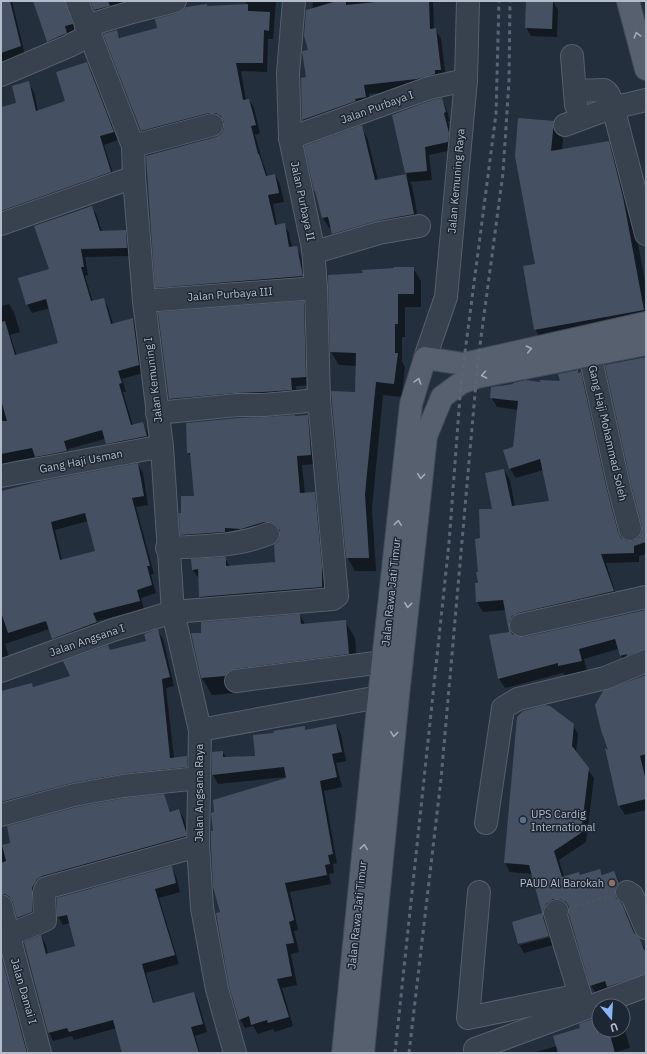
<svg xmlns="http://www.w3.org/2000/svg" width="647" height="1054" font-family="'IBM Plex Sans',sans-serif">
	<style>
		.shadow { fill: #0007; fill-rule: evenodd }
		.building { fill: #455162; fill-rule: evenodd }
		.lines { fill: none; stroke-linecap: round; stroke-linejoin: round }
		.minor-casing { stroke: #565f6c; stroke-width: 24 }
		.major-casing { stroke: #414a57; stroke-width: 24 }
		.path { stroke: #44595c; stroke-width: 2.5; stroke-dasharray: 3 3; stroke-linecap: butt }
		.minor { stroke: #38414e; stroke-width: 22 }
		.major { stroke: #56606e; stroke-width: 22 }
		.rail { stroke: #5a6575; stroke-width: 3; stroke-dasharray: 4 4; stroke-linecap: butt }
		.oneway { stroke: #a1aab7 }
		.service-dot { fill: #5c6f8a; stroke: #1d2633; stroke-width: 1.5 }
		.education-dot { fill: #8d6e63; stroke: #1d2633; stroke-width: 1.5 }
		.labels { text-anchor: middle; stroke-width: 3; stroke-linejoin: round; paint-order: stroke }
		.street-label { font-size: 11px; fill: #b4bcc9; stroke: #1d2633 }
		.poi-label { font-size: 11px; fill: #b4bcc9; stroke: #1d2633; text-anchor: start }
	</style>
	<rect width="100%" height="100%" fill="#242f3e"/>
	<!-- shadow -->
	<g class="shadow">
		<polygon points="1,1 12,1 25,55 1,64"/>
		<polygon points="34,1 74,1 69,10 70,16 77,34 53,51 48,41"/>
		<polygon points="91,1 165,1 100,19"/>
		<polygon points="246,1 276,1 273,39 268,39 267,72 241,71 246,100 249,100 254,108 260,133 255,135 262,160 268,177 275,175 280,184 284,202 273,204 277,225 284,224 289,233 292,247 296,247 301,256 306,285 162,296 156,287 225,129 225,124 221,122 147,139 142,131 116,31 120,38 246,5"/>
		<polygon points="313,1 433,1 434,29 441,38 446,79 422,88 369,94 370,107 308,129 303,120 302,78 308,78"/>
		<polygon points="527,1 553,1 558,10 557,37 531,36 526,27"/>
		<polygon points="87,63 92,72 118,140 104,145 115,180 1,221 1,108 17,104 29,84 34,92 38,111 66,101"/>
		<path d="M 441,99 L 446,108 L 450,121 L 448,121 L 453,143 L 452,150 L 429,155 L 432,180 L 410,182 L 412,185 L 419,224 L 339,244 L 333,233 L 332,227 L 329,228 L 323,218 L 318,196 L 315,191 L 306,147 L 361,127 L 367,137 L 378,180 L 407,175 L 393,115 ZM 380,219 L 381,221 L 334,234 L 334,232 Z"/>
		<polygon points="553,122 563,139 562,150 608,142 618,159 633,215 646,288 646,328 545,346 535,329 536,265"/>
		<polygon points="92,207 97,216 102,232 125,231 130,240 131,256 85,257 88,275 85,276 93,302 103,299 108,307 113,324 133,319 138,327 143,373 122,379 126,392 123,392 133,426 142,423 147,431 151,445 112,452 105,439 68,449 71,460 41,465 36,457 8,462 8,471 1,474 1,306 9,304 14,312 20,332 10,335 17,356 60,344 50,308 32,313 27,304"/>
		<polygon points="413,268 421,281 421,307 405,307 405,337 402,337 402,362 405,367 402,397 383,395 372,508 376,571 355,571 347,557 357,366 339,365 331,352 364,274"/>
		<polygon points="303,302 308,311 310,385 296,386 297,398 175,407 170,399 159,313"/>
		<polygon points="646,358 646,554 639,556 639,562 606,563 618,601 514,632 514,636 517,638 524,638 646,611 646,659 626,666 621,656 618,649 584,659 587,671 565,676 563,673 505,688 499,679 491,636 510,632 506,610 483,612 477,602 481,539 494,510 504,470 510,480 515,507 550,502 543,470 516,478 510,469 504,451 514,448 518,410 497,407 491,397 541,383 561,382 577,371 578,374 580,373 586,383 612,500 622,540 627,542 633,542 640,538 643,532"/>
		<polygon points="307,416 313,426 316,464 302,465 305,494 314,493 320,503 327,597 206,607 200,597 199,579 193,570 225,558 230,566 276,563 281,534 276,531 187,544 181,535 182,514 195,497 192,459 188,453"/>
		<path d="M 138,464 L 143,473 L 148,505 L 136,507 L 154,574 L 151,575 L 156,593 L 141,598 L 144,609 L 97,621 L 101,631 L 57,647 L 53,639 L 49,629 L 5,644 L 11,664 L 1,668 L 1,489 L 4,492 ZM 88,521 L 96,552 L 62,560 L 55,530 Z"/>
		<polygon points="300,615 305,624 345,621 355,638 358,671 239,688 235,693 212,695 202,678"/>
		<polygon points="158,631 163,639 174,686 166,688 174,758 187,757 191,765 191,775 1,812 1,692 31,684 34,687 72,677 111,651 147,641"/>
		<polygon points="646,676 646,810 625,815 619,805 610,753"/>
		<polygon points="336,725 341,734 346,761 336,763 342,787 324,791 337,863 333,864 334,873 329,874 331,884 290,892 298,930 294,931 299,952 291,954 297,985 282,988 293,1026 275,1032 273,1029 258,1034 253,1026 245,1028 240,1019 221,913 214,832 288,779 287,777 218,784 213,775 213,753 223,752 226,758 256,757 275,733 304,727 306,731"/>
		<polygon points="573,725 578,734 576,753 594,778 586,842 559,860 564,877 580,876 600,870 603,875 614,872 619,880 623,892 621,895 619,902 627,914 636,936 646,950 646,983 596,994 591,985 570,910 566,907 547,919 547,926 550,935 520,943 520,945 551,937 553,945 524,953 519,944 513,922 544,914 533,874 510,872 505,863"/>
		<polygon points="163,795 171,813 179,810 184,819 190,841 47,884 37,920 23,926 18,918 15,905 10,902 1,903 1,847"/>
		<polygon points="171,867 176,876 180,892 159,898 179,964 146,973 154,1004 194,993 198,1001 207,1032 195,1036 200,1053 123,1053 116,1028 74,1040 72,1036 53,1041 49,1033 41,936 46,945 48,955 77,947 70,923 63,925 58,917 58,899"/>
		<polygon points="6,978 11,986 29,1053 1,1053 1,979"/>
		<polygon points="599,1019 599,1030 623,1030 623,1024 630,1048 616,1052 617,1053 532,1053 557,1046"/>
	</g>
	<!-- building -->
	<g class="building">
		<polygon points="1,1 10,1 21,46 1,53"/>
		<polygon points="33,1 65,1 73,24 65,26 67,33 47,42"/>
		<polygon points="90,1 108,1 110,6 94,10"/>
		<polygon points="337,1 346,1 346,5 385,1 429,1 430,29 436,28 441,70 435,70 435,74 417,79 364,85 366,97 355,99 356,101 302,120 301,78 306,77 302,51 308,50 304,36 306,10"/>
		<polygon points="526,1 553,1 552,29 525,28"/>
		<polygon points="207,4 207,6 248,4 248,11 270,12 269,31 264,30 263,63 236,63 243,100 249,99 256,125 251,126 258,154 259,154 266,176 275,174 279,193 268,195 275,225 285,223 289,247 297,246 303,276 155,288 146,156 216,137 221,134 224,129 224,122 221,116 216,113 209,113 141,131 103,34 117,30 119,38 157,28 155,19 178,13 183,10 186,7"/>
		<polygon points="87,62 114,132 100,136 111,172 1,211 1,107 16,103 12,86 29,81 36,111 65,101 56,72"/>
		<polygon points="442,98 446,112 444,113 449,133 448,142 425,147 427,171 405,173 392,115 432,100"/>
		<polygon points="518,118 554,121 551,151 609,141 623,197 644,310 534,330 523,266 535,264 515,156"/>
		<polygon points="362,125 375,180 406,174 414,214 376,221 332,234 328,217 322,218 315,191 314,191 304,146"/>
		<polygon points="92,206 100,231 126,230 127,248 81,249 84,267 81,267 91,301 104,298 111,324 133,318 139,365 118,371 122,383 119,384 131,425 143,422 147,436 106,444 102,430 64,441 67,451 35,457 32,448 1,454 1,421 7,421 1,400 1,322 5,321 15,355 58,343 46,299 26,305 18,278 49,269 34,226"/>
		<polygon points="394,267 414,267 414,294 398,294 398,324 395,324 395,353 398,353 394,384 376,382 365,494 369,558 346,558 331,391 355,392 356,353 330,352 328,275 363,273 362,270 394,268"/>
		<polygon points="304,301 306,377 291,378 292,390 263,392 236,393 169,399 158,312"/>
		<polygon points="646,357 646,542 634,546 634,553 601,554 614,591 518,613 512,616 509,622 509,627 512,634 518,637 524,637 646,610 646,649 626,656 627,654 620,656 615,639 579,649 582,661 558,666 558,663 498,679 489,635 509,632 503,600 476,602 475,583 478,583 476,572 478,572 475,539 480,538 479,509 492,509 485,473 504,469 512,506 549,501 540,459 509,469 503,450 513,447 518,401 490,398 491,387 513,384 513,383 526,380 540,382 540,380 560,381 558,374 578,370 578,373 581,372 607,490 618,532 621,538 627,541 633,541 639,538 642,532 642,526 631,484 605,365"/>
		<polygon points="295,415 295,416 308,415 311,455 297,456 300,493 315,492 322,566 322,587 199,597 198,569 192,570 191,559 226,557 226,566 275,562 274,545 278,542 280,537 280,530 276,525 270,522 264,522 241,529 225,528 225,532 180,535 179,513 181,513 181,496 194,496 190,453 187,453 186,423 238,418 265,417"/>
		<path d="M 138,463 L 144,496 L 132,498 L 150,566 L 147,566 L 152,585 L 137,590 L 140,601 L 93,613 L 97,622 L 52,639 L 46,621 L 8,633 L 1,612 L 1,491 L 42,481 ZM 85,513 L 95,551 L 60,560 L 51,522 Z"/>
		<polygon points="300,614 301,624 346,620 349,654 234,669 229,671 225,676 201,678 191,633 201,633 201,622"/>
		<polygon points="158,629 170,677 162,679 170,758 187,756 187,767 122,774 72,783 1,802 1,691 32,683 33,687 70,676 63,661 108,645 110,650 146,641 144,634"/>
		<polygon points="646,675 646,754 640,756 646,781 646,799 618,806 605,748 608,750 601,730 595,705 603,691"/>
		<polygon points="545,705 550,706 574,724 572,746 589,768 581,833 554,851 562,877 579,872 580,875 600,869 602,875 614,871 619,883 616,886 615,891 616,898 622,904 634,933 640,939 644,950 646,949 646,974 607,987 605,981 590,986 569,915 569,907 566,902 560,899 553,899 546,904 543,910 543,917 549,936 518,944 512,922 542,913 529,865 504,863 517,717 523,711"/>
		<polygon points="336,724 342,752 332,754 337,777 320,781 333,854 328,855 330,864 325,865 327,875 285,883 294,920 289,922 294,943 286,944 292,976 277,979 289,1017 268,1023 267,1020 251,1025 249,1016 239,1020 229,986 216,913 220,912 213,887 211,846 211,831 213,831 211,813 214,812 213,800 286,778 284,767 212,775 212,752 223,751 223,757 255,756 253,735 274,733 273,731 305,726 305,730"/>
		<polygon points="164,794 170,812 179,809 186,832 186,836 42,876 37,879 32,888 32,912 17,918 13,903 10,897 5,894 1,894 1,863 6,861 2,845 10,843 7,826 77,807 125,798"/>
		<polygon points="172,866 176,883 155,889 175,955 142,964 153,1003 194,992 203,1024 191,1027 199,1053 122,1053 113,1020 69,1032 67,1028 48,1033 24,942 41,935 46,954 75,946 67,915 57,917 57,898"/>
		<polygon points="1,955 27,1053 1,1053"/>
		<polygon points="599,1017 599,1034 609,1031 615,1053 558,1053 553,1036 580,1028 579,1024"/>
	</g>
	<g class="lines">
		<defs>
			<g id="minor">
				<polyline points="77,1 133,146 134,177 144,301 162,447 173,612 200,730 198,846 202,908 217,989 235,1053"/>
				<polyline points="86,26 132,12 175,1"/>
				<polyline points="572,56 576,105"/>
				<polyline points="1,75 69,46 90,35"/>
				<path d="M 575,91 L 604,90 C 610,93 611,101 613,107 L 646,234"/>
				<polyline points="565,125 608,109 646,100"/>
				<polyline points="290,138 429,88 466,80"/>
				<polyline points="133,146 212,125"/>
				<polyline points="1,224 134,177"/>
				<polyline points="313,248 322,250 379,233 419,226"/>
				<polyline points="144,301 316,288"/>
				<polyline points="586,337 619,487 630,529"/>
				<polyline points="425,358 446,297 466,80 468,1"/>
				<polyline points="157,413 237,405 264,405 319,400"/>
				<polyline points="1,476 147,449 162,447"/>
				<path d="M 167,548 C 201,546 236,547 268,534"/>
				<polyline points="521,625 646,597"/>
				<polyline points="1,671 113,630 173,612 333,599 337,596 319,400 316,288 313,248 290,138 288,73 294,1"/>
				<polyline points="236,681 383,662 402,661"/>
				<polyline points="200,730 379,697 397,696"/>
				<polyline points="1,815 74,795 123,786 199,778"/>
				<polyline points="486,823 503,708 518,699 605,678 646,661"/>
				<polyline points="479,892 468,1018 580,995"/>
				<polyline points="627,892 632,895 646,928"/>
				<polyline points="1,906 40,1053"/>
				<polyline points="557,911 555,913 584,1008"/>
				<polyline points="9,935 45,920 44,893 46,888 198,846"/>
				<polyline points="476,1053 475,1049 646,986"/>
			</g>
			<g id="major">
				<polyline points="628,1 646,69"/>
				<polyline points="343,1053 379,697 411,404 425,358 464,364 646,323"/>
				<polyline points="363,1053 398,696 426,436 442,397 461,383 477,377 646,344"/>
			</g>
		</defs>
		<!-- minor casing -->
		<use href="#minor" class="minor-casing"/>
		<!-- major casing -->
		<use href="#major" class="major-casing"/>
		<!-- path -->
		<polyline class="path" points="575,906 607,897"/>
		<!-- minor -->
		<use href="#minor" class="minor"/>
		<!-- major -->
		<use href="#major" class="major"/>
		<!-- rail -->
		<g class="rail">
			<polyline points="395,1053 449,543 461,383 496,114 499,1"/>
			<polyline points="409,1053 441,779 478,360 503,173 509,81 510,1"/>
		</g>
	</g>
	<!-- one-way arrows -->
	<defs><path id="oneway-chevron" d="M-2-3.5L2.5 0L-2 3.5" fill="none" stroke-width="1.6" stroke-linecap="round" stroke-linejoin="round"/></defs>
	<g class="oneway">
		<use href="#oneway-chevron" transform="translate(637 35) rotate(-105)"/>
		<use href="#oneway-chevron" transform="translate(529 349) rotate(-13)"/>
		<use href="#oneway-chevron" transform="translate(484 375) rotate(169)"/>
		<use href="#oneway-chevron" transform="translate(418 381) rotate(-73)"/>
		<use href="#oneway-chevron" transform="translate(421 476) rotate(96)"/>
		<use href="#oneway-chevron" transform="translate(398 523) rotate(-84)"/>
		<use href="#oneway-chevron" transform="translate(408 605) rotate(96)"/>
		<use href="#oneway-chevron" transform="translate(394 734) rotate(96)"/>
		<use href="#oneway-chevron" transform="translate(364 847) rotate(-84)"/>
	</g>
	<!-- markers -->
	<circle class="service-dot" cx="523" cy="820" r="4"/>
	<circle class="education-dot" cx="612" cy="883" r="4"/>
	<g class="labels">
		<!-- street labels -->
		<g class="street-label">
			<text transform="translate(377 107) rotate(-20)" y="4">Jalan Purbaya I</text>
			<text transform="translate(456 181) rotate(-85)" y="4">Jalan Kemuning Raya</text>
			<text transform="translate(303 201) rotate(78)" y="4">Jalan Purbaya II</text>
			<text transform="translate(230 294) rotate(-4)" y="4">Jalan Purbaya III</text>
			<text transform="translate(153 380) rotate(-97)" y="4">Jalan Kemuning I</text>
			<text transform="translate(608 433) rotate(77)" y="4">Gang Haji Mohammad Soleh</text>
			<text transform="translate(81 461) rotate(-11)" y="4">Gang Haji Usman</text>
			<text transform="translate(391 592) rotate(-84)" y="4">Jalan Rawa Jati Timur</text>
			<text transform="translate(87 640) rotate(-19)" y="4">Jalan Angsana I</text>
			<text transform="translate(199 793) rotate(-90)" y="4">Jalan Angsana Raya</text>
			<text transform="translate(357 915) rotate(-84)" y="4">Jalan Rawa Jati Timur</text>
			<text transform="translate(24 991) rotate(74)" y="4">Jalan Damai I</text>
		</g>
		<!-- poi labels -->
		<g class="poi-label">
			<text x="531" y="818">UPS Cardig<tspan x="531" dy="13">International</tspan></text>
			<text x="604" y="887" text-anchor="end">PAUD Al Barokah</text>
		</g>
	</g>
	<!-- border -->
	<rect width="647" height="1054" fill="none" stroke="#b4bcc9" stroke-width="4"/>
	<!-- north arrow -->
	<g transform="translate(611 1018) rotate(162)"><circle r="19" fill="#1d2633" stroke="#59626f"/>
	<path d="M0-3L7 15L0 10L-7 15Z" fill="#8ab4f8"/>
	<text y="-6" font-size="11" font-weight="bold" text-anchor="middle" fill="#b4bcc9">U</text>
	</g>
</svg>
